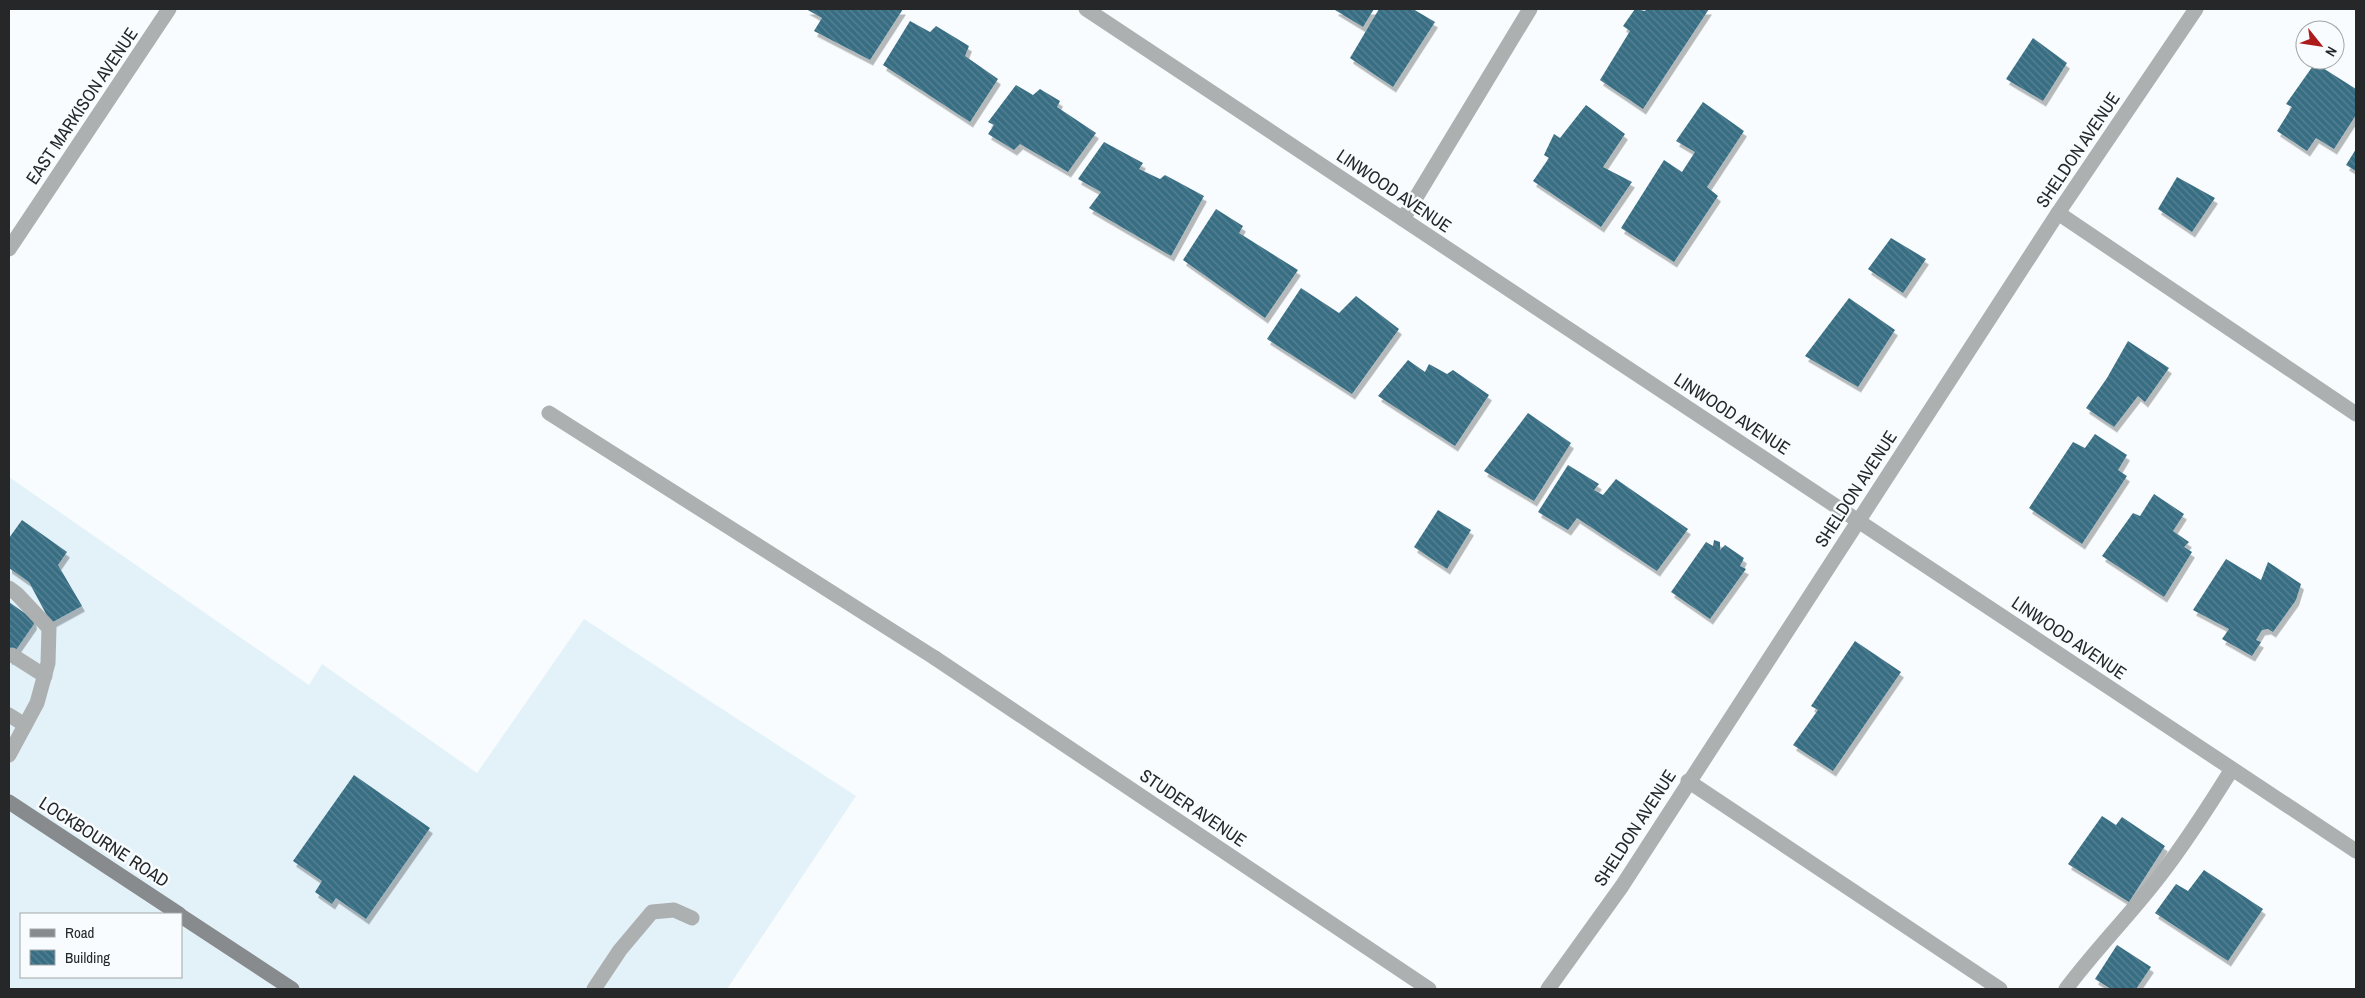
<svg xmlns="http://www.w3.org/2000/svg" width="2365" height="998" font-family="'Archivo Narrow',sans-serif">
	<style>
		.built { fill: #e3f2f9; fill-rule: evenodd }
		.building { fill: url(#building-back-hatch); filter: url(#shadow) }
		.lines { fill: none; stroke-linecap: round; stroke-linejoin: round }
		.service { stroke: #adb0b1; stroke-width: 15 }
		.minor { stroke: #adb0b1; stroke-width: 15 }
		.secondary { stroke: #878b8d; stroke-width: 15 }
		.labels { text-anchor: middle; stroke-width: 5; stroke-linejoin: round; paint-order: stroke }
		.street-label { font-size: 18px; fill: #252728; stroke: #f8fcfe }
	</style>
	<defs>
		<pattern id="building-back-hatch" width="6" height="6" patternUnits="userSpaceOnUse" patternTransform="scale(1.25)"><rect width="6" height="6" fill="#386e84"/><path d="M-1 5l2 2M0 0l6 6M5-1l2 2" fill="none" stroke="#5a8292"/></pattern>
		<filter id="shadow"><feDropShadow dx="3" dy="5.5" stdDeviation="0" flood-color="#0004"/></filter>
	</defs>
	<rect width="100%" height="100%" fill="#f8fcfe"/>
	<!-- built -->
	<path class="built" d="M 9,477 L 309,685 L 322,664 L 477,773 L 584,619 L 856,796 L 727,989 L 9,989 ZM 21,914 L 181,914 L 181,977 L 21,977 Z"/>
	<!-- building -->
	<g class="building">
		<polygon points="806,9 903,9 870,60 814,31 822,18"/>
		<polygon points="1336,9 1374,9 1363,27 1335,10"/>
		<polygon points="1379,9 1413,9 1435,22 1393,87 1350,58"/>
		<polygon points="1635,9 1645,11 1646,9 1709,9 1643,109 1600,80 1630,31 1623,26"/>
		<polygon points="910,21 930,32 936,26 969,46 965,56 998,79 970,122 883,65"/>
		<polygon points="2033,38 2067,63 2043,101 2006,79"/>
		<polygon points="2315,63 2356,89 2356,115 2334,149 2316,138 2307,151 2277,131 2292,107 2286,104"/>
		<polygon points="1016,85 1033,95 1040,89 1060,101 1057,107 1096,133 1068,172 1020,144 1014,150 988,134 994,125 988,122"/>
		<polygon points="1703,102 1744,131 1707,187 1718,196 1674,262 1621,228 1664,160 1682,172 1695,152 1676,141"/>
		<polygon points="1586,105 1625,134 1603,167 1632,182 1601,227 1533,181 1549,158 1544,155 1554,134 1560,138"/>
		<polygon points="1104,142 1143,163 1139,169 1160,179 1165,175 1204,196 1171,256 1089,208 1101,192 1078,179"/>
		<polygon points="2356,149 2356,171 2346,165"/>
		<polygon points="2177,177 2215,198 2192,232 2158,209"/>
		<polygon points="1216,209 1243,226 1239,233 1298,270 1265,318 1183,260"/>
		<polygon points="1891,238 1926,259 1903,293 1868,269"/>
		<polygon points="1301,288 1339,313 1356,296 1399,329 1352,394 1267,339"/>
		<polygon points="1849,298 1895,330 1858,387 1805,356"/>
		<polygon points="2128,341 2169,368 2145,402 2138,396 2114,427 2086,408 2107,378"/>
		<polygon points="1408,360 1425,372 1429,364 1447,374 1453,370 1489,395 1455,446 1378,396"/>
		<polygon points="1528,413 1571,443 1534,501 1484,471"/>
		<polygon points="2095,434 2127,455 2118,470 2127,476 2082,544 2029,508 2073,442 2085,448"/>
		<polygon points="1568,465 1599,484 1594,490 1603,495 1616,479 1688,529 1657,571 1577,518 1568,530 1538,512"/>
		<polygon points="2154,494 2184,514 2173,531 2189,542 2184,547 2192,552 2164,597 2102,556 2133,513 2140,516"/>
		<polygon points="1438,510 1471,530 1447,569 1414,547"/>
		<polygon points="22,520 67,552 58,565 82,606 51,623 29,582 9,568 9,538"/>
		<polygon points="1714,540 1720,542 1720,550 1725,545 1744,558 1740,566 1746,569 1710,619 1671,592 1706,542 1713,546"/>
		<polygon points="2226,559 2261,580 2268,562 2301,584 2296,600 2273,632 2268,629 2262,630 2256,640 2261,642 2252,656 2222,639 2229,629 2193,610"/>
		<polygon points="9,602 33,619 34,624 9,660"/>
		<polygon points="1855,641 1901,672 1833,771 1793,745 1818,710 1811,706"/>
		<polygon points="354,775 430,828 366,919 336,898 332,904 315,892 322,881 293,861"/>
		<polygon points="2102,816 2116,825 2122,817 2165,846 2129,902 2068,864"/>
		<polygon points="2204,870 2263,909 2228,961 2155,913 2176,884 2188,891"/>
		<polygon points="2117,945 2151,967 2136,989 2111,989 2095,979"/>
	</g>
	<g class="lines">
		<!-- service -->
		<g class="service">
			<polyline points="2058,213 2356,414"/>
			<polyline points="549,413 935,658"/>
			<polyline points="9,588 17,594 49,628 48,663 37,703 9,755"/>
			<polyline points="12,655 45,676"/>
			<polyline points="9,715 25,725"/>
			<polyline points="1688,781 2000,989"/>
			<polyline points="594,989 620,950 652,912 674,910 692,918"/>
			<path d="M 2066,989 C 2095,950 2129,916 2159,877 C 2186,842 2209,806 2232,769"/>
		</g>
		<!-- minor -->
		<g class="minor">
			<polyline points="1086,9 2356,851"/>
			<polyline points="1403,219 1530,9"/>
			<polyline points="9,249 169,9"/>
			<polyline points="935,658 1429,989"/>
			<polyline points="1548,989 1622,886 2058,213 2196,9"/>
		</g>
		<!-- secondary -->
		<g class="secondary">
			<polyline points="9,802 179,914"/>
			<polyline points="181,916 292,989"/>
		</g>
	</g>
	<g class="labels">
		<!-- street labels -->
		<g class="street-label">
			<text transform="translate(82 106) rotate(-56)" y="6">EAST MARKISON AVENUE</text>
			<text transform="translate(2078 150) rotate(-56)" y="6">SHELDON AVENUE</text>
			<text transform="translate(1394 191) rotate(34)" y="6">LINWOOD AVENUE</text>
			<text transform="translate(1732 414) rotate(33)" y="6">LINWOOD AVENUE</text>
			<text transform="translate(1856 489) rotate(-57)" y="6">SHELDON AVENUE</text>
			<text transform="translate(2069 638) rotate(34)" y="6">LINWOOD AVENUE</text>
			<text transform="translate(1193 808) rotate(34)" y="6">STUDER AVENUE</text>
			<text transform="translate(1635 828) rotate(-57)" y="6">SHELDON AVENUE</text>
			<text transform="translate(104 842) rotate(33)" y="6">LOCKBOURNE ROAD</text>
		</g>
	</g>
	<!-- border -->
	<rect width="2365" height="998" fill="none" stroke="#252728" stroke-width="20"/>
	<!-- legend -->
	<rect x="20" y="913" width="162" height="65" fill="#f8fcfe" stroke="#a4a7a8"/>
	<rect x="30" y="929" width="25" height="8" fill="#878b8d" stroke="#a4a7a8"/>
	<text x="65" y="938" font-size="15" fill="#252728">Road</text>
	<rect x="30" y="950" width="25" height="15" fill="url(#building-back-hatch)" stroke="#a4a7a8"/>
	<text x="65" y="963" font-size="15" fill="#252728">Building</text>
	<!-- north arrow -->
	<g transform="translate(2320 45) rotate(120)"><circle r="24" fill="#f8fcfe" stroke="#a4a7a8"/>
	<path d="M0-4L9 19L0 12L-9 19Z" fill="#ad1c1b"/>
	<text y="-8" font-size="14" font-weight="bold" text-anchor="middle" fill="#252728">N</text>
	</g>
</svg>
